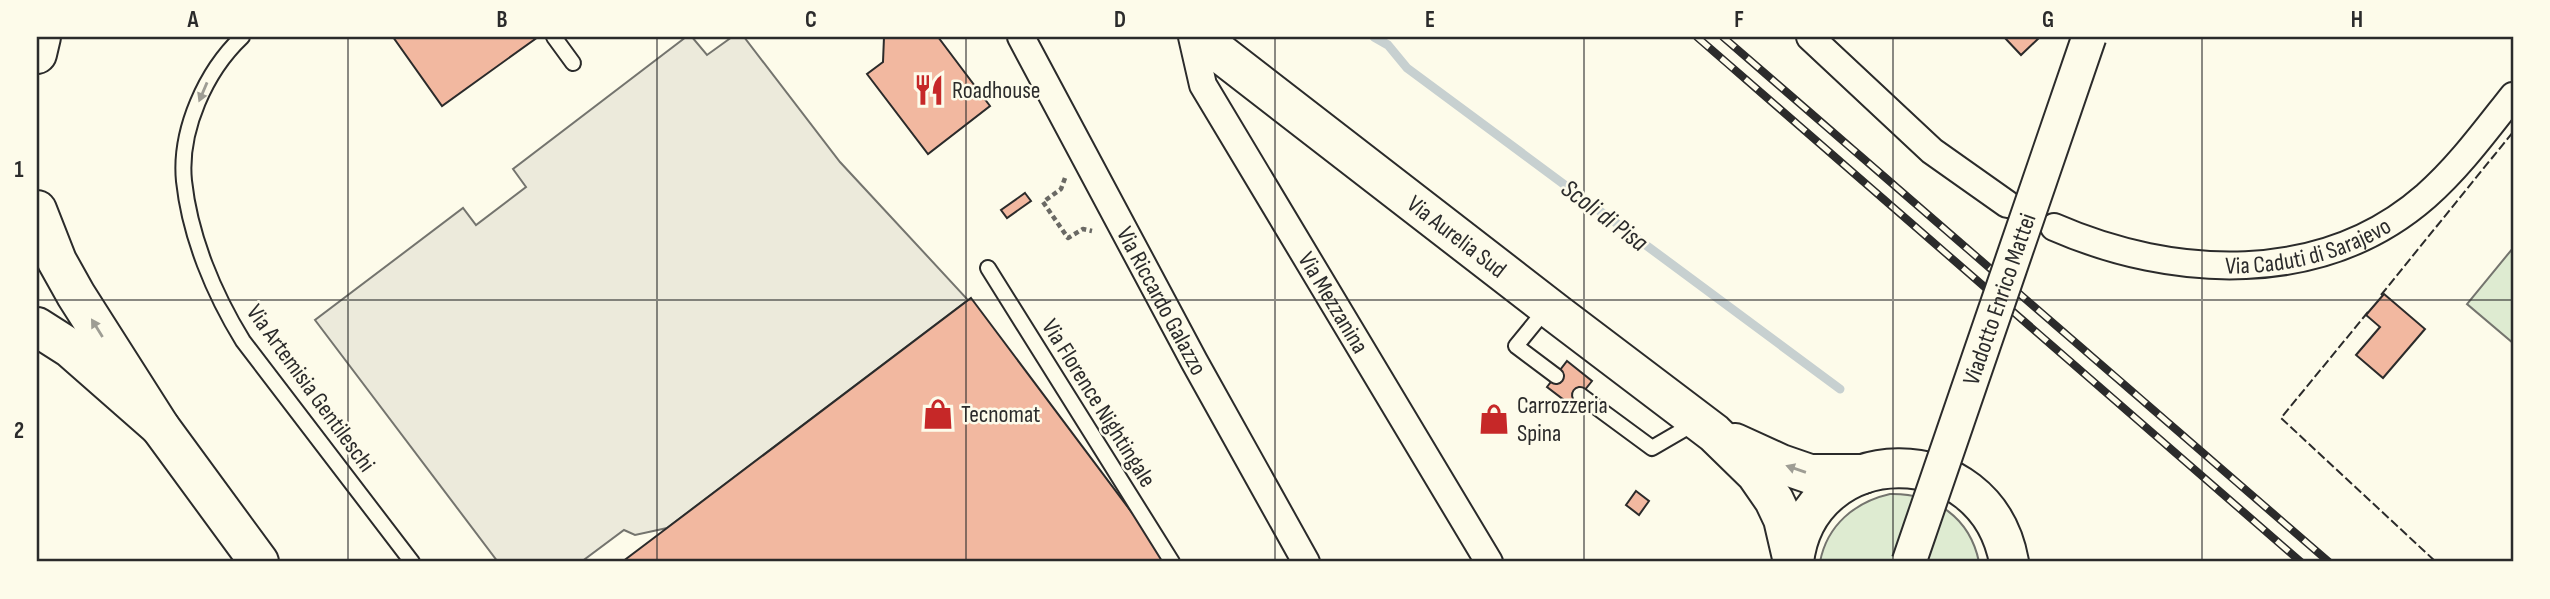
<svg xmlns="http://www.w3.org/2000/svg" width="2550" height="599" font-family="'Sofia Sans Condensed',sans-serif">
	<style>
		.green { fill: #deebd1; stroke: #74746e; stroke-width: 2 }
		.parking { fill: #eceadb; stroke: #74746e; stroke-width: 2 }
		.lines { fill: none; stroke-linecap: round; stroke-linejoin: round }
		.stream { stroke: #c7d0d0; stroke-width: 9 }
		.building { fill: #f2b8a0; stroke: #2b2b2b; stroke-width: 2 }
		.service-casing { stroke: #2b2b2b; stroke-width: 18 }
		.minor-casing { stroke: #2b2b2b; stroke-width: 30 }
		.primary-casing { stroke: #2b2b2b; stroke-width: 42 }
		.trunk-casing { stroke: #2b2b2b; stroke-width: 42 }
		.motorway-casing { stroke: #2b2b2b; stroke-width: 42 }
		.path { stroke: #6a6964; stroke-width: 4.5; stroke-dasharray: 5 3.5; stroke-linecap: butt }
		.service { stroke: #fdfbea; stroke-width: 14 }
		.minor { stroke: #fdfbea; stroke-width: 26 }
		.primary { stroke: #fdfbea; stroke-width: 38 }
		.trunk { stroke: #fdfbea; stroke-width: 38 }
		.motorway { stroke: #fdfbea; stroke-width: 38 }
		.rail-casing { stroke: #2b2b2b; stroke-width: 8 }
		.rail { stroke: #fdfbea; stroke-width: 5; stroke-dasharray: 16; stroke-linecap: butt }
		.tertiary-bridge-casing { stroke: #2b2b2b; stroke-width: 37; stroke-linecap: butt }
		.tertiary-bridge { stroke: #fdfbea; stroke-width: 33 }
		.fence { stroke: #2b2b2b; stroke-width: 2; stroke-dasharray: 9 3.5; stroke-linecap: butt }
		.oneway { fill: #9e9d94 }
		.grid { fill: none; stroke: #2b2b2b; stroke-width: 2; stroke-opacity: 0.55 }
		.labels { text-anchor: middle; stroke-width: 5; stroke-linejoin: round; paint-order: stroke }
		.poi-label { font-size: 24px; fill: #2b2b2b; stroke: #fdfbea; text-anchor: start }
		.street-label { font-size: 24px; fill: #2b2b2b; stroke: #fdfbea }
		.water-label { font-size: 26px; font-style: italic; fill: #2b2b2b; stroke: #fdfbea }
		.neatline { fill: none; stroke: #2b2b2b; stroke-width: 2.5 }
		.grid-label { font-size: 23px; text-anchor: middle; font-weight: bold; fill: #2b2b2b }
	</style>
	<rect width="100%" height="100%" fill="#fdfbea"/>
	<!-- green -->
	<g class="green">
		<polygon points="2513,248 2513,343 2467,304"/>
		<path d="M 1890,494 C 1935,493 1970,518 1979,562 L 1820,562 C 1827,525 1855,502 1890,494 Z"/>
	</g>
	<!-- parking -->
	<polygon class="parking" points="686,37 692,37 707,55 732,37 744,37 840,162 968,300 667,528 635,535 624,530 581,562 498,562 315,320 463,208 476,225 526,187 513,169"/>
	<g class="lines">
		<!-- stream -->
		<polyline class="stream" points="1374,37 1388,45 1407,68 1840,389"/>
	</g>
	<!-- building -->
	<g class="building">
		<polygon points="393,37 538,37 442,106"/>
		<polygon points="884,37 938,37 990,106 928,154 867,74 883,62"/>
		<polygon points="2004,37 2040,37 2021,55"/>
		<polygon points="1025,193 1031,201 1007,218 1001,210"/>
		<polygon points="2384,294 2425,329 2383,378 2356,355 2380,327 2366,315"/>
		<polygon points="971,298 1169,562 622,562 667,528"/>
		<polygon points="1567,361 1592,381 1572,406 1547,387"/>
		<polygon points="1636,491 1649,501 1639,515 1626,505"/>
	</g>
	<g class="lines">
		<defs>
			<g id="service">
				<path d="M 242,37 C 206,71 179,130 184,181 C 190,237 214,294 243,341 L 412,562"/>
				<polyline points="554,37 573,63"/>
				<polyline points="988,268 1172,562"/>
				<polyline points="1547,308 1516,346 1556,376"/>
				<polyline points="1580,395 1652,448 1695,423"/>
			</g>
			<g id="minor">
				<path id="s1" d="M 1021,37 L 1194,361 L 1306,562"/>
				<path id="s2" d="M 1192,37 L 1203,85 L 1489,562"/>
				<polyline points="1810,37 1932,151 2007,204"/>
				<path id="s3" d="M 2054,227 C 2173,279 2322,287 2426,196 C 2459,167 2486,130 2513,96"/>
			</g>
			<g id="primary">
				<path id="s4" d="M 1199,37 L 1557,314 L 1714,433 L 1756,474 L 1774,500 L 1783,519 L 1793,562"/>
				<polyline points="1735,443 1781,464 1810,474 1863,474"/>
				<path d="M 1794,562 C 1808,439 1986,435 2009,562"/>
			</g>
			<g id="trunk">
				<polyline points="37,54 41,37"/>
				<polyline points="37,210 57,261 76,295 160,427 259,562"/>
			</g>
			<polyline id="motorway" points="37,327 70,348 160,427"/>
		</defs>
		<!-- service casing -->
		<use href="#service" class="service-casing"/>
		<!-- minor casing -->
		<use href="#minor" class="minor-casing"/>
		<!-- primary casing -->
		<use href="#primary" class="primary-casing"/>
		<!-- trunk casing -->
		<use href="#trunk" class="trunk-casing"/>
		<!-- motorway casing -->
		<use href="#motorway" class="motorway-casing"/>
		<!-- path -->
		<polyline class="path" points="1065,178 1061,189 1043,202 1068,238 1083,229 1092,231"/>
		<!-- service -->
		<use href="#service" class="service"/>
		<!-- minor -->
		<use href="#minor" class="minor"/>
		<!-- primary -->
		<use href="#primary" class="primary"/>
		<!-- trunk -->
		<use href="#trunk" class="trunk"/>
		<!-- motorway -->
		<use href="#motorway" class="motorway"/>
		<defs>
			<g id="rail">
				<polyline points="1697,37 2301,562"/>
				<polyline points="1723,37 2329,562"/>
			</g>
		</defs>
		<!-- rail casing -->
		<use href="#rail" class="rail-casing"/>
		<!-- rail -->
		<use href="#rail" class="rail"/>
		<defs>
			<g id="tertiary-bridge">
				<path id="s5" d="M 1909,562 L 2089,37"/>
			</g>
		</defs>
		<!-- tertiary-bridge casing -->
		<use href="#tertiary-bridge" class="tertiary-bridge-casing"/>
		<!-- tertiary-bridge -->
		<use href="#tertiary-bridge" class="tertiary-bridge"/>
		<!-- fence -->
		<g class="fence">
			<polyline points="2381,295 2513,132"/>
			<polyline points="2368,312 2281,418 2436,562"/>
		</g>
	</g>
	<!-- one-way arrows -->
	<defs><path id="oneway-solid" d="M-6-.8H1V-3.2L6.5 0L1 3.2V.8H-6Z" transform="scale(1.75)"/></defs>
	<g class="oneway">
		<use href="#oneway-solid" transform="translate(203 92) rotate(113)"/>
		<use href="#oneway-solid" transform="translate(97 328) rotate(-122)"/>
		<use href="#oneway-solid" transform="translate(1796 469) rotate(-161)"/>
	</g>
	<!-- grid -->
	<path class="grid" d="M 348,37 L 348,562M 657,37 L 657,562M 966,37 L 966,562M 1275,37 L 1275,562M 1584,37 L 1584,562M 1893,37 L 1893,562M 2202,37 L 2202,562M 37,300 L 2513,300"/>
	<!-- icons -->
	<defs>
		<symbol id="restaurant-bare" viewBox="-9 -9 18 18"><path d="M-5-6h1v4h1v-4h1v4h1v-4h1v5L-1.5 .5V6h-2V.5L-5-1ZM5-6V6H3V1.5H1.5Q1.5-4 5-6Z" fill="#c62828" stroke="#fdfbea" stroke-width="2.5" paint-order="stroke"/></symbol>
		<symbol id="shop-bare" viewBox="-9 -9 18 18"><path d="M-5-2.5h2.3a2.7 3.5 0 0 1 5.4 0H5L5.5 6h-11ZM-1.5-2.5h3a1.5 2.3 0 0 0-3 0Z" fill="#c62828" stroke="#fdfbea" stroke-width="2.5" paint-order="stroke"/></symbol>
	</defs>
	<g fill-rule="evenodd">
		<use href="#restaurant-bare" x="907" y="68" width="44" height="44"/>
		<use href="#shop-bare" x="916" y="392" width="44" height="44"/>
		<use href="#shop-bare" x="1472" y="397" width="44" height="44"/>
	</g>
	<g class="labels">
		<!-- poi labels -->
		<g class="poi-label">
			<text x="952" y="98">Roadhouse</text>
			<text x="1517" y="413">Carrozzeria<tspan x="1517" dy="28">Spina</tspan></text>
			<text x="961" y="422">Tecnomat</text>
		</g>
		<!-- street labels -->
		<g class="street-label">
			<text dy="8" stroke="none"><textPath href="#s4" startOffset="326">Via Aurelia Sud</textPath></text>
			<text dy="8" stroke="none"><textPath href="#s3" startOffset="262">Via Caduti di Sarajevo</textPath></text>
			<text dy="8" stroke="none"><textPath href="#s5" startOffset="278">Viadotto Enrico Mattei</textPath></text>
			<text dy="8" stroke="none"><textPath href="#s1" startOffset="299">Via Riccardo Galazzo</textPath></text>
			<text dy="8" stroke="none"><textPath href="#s2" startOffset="303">Via Mezzanina</textPath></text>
			<text transform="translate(311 388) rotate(54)" y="8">Via Artemisia Gentileschi</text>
			<text transform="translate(1099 403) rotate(58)" y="8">Via Florence Nightingale</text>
		</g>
		<!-- water labels -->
		<g class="water-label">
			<text transform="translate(1605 215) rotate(37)" y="9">Scoli di Pisa</text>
		</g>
	</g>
	<!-- border -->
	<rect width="2550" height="599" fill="none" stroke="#fdfbea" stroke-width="77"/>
	<rect x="38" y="38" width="2474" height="522" class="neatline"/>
	<g class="grid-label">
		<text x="193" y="27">A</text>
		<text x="502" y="27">B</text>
		<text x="811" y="27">C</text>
		<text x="1120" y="27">D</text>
		<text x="1430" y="27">E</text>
		<text x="1739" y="27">F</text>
		<text x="2048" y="27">G</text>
		<text x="2357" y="27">H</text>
		<text x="19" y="177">1</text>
		<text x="19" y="438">2</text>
	</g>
</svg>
